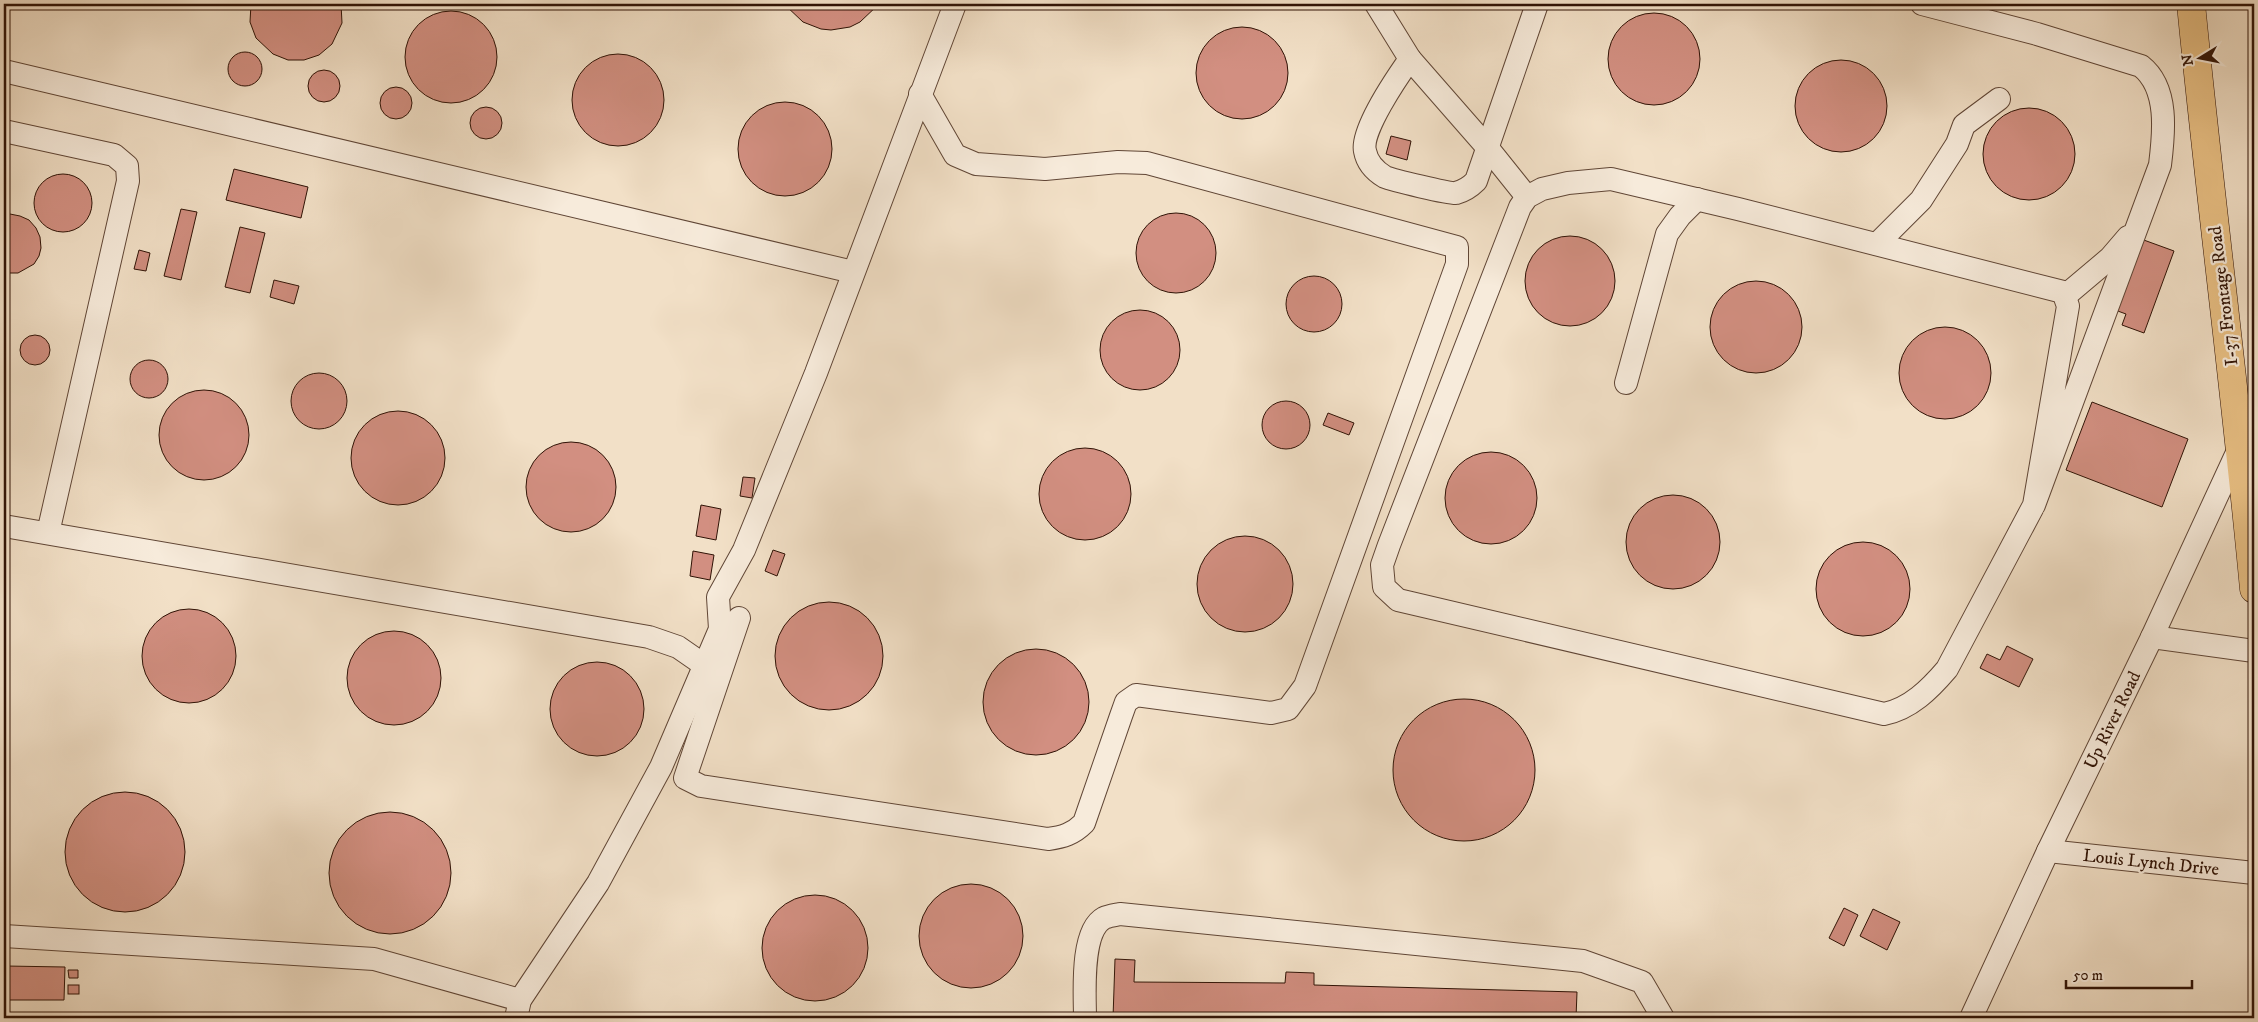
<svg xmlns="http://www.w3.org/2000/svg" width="2258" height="1022" font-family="'IM FELL DW Pica',serif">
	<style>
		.building { fill: #d28f81; stroke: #301306 }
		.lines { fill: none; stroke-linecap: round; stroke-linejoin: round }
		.minor-casing { stroke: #604636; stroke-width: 24 }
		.major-casing { stroke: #301306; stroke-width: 29 }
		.minor { stroke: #f7ebdb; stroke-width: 22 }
		.major { stroke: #e9c084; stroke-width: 28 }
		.labels { text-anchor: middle; stroke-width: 4.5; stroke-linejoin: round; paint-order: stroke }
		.street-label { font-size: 18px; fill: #301306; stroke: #f7ebdb }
	</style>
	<rect width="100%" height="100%" fill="#f2e0c7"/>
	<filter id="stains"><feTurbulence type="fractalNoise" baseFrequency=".004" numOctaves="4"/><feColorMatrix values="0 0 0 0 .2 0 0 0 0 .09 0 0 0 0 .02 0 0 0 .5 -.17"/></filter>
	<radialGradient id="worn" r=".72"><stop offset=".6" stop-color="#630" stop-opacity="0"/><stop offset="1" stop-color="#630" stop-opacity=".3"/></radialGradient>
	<!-- building -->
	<g class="building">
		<polygon points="251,4 341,4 342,23 332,44 319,55 304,60 288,60 273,54 256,38 250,22"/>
		<polygon points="784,4 879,4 860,22 850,27 831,30 821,29 803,22"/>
		<circle cx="451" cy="57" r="46"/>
		<circle cx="1654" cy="59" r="46"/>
		<circle cx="1242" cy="73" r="46"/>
		<circle cx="245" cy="69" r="17"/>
		<circle cx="618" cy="100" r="46"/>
		<circle cx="1841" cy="106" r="46"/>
		<circle cx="324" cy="86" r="16"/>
		<circle cx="396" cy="103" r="16"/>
		<circle cx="785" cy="149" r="47"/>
		<circle cx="486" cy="123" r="16"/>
		<circle cx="2029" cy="154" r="46"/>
		<polygon points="1391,136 1411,141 1407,160 1386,154"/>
		<polygon points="234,169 308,187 301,218 226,200"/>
		<circle cx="63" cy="203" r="29"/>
		<polygon points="181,209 197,212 181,280 164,276"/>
		<circle cx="1176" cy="253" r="40"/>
		<polygon points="10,214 20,216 29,220 36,228 40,237 41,248 39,256 34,264 18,273 4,273 4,216"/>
		<polygon points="240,227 265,233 250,293 225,287"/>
		<circle cx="1570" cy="281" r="45"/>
		<polygon points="2141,239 2174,251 2144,333 2122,325 2126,314 2115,310"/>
		<polygon points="139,250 150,253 146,271 134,269"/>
		<circle cx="1314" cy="304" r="28"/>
		<polygon points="274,280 299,286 294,304 270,297"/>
		<circle cx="1756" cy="327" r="46"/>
		<circle cx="1140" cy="350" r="40"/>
		<circle cx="1945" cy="373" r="46"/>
		<circle cx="35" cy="350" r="15"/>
		<circle cx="149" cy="379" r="19"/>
		<polygon points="4,371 7,386 4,400"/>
		<circle cx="319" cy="401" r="28"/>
		<circle cx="204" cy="435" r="45"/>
		<circle cx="1286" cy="425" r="24"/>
		<polygon points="2092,402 2188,439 2162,507 2066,470"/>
		<circle cx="398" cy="458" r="47"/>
		<polygon points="1328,413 1354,423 1349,435 1323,425"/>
		<circle cx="571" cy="487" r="45"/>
		<circle cx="1085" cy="494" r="46"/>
		<circle cx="1491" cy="498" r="46"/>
		<polygon points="743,477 755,478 752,498 740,496"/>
		<circle cx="1673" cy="542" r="47"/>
		<polygon points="701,505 721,509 716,540 696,536"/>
		<circle cx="1245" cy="584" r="48"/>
		<circle cx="1863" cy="589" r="47"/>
		<polygon points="773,550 785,554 777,576 765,571"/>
		<polygon points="693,551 714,555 710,580 690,576"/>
		<circle cx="829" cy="656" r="54"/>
		<circle cx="189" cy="656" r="47"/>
		<circle cx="394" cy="678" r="47"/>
		<polygon points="2007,646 2033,659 2019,687 1980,668 1987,654 2000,660"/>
		<circle cx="1036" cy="702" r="53"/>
		<circle cx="597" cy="709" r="47"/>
		<circle cx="1464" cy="770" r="71"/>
		<circle cx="125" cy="852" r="60"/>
		<circle cx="390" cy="873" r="61"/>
		<circle cx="971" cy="936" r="52"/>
		<circle cx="815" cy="948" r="53"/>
		<polygon points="1844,908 1858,915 1844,946 1829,938"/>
		<polygon points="1873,909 1900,922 1887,950 1860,936"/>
		<polygon points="1115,959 1135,960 1134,982 1285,983 1286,972 1314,973 1314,985 1577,992 1576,1018 1113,1018"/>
		<polygon points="6,966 65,967 64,1000 5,1000"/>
		<polygon points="68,970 78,970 78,978 69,978"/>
		<rect x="68" y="985" width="11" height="9"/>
	</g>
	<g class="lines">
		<defs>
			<g id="minor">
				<path d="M 1376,4 L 1410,59 C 1398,76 1360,131 1365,151 C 1367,162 1375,171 1385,177 C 1392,180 1450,194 1456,193 C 1464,191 1470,187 1476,181 L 1537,4"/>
				<path d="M 1922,4 L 2037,34 L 2141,66 C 2169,88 2164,133 2160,165 L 2034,505 L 1947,669 C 1930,689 1910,709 1884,714 L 1398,600 L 1384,587 L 1382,565 L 1389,545 L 1520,207 L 1527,197 L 1542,189 L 1568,183 L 1611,179 L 1738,209 L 2063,292 L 2068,306 L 2034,505"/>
				<polyline points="1410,59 1487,147 1527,197"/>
				<polyline points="4,71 853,272"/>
				<polyline points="4,131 114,155 127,166 128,181 48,533"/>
				<polyline points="1877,244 1921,200 1957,144 1964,125 1999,99"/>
				<polyline points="2065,296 2110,258 2128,237"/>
				<polyline points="1626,383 1667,234 1680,216 1697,199"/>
				<polyline points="4,526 649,637 678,647 704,665"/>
				<path d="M 739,618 L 685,778 L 701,786 L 1048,839 C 1063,837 1073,834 1084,823 L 1121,716 L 1126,702 L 1136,695 L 1271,713 L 1288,709 L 1305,686 L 1457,264 L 1457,247 L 1147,163 L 1118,162 L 1045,169 L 976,164 L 955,155 L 920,94"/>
				<polyline points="2152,637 2254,651"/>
				<polyline points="2048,851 2254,873"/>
				<polyline points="4,936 374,959 520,1000"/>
				<polyline points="516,1018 520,1000 598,883 661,767 720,629 718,597 744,550 816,373 955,4"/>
				<path d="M 1085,1018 C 1085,995 1080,931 1104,918 C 1108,916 1115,915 1120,914 L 1583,961 L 1642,982 L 1663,1018"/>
				<polyline points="1971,1018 2048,851 2152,637 2241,444 2254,422"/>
			</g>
			<path id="major" d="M 2191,4 C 2210,199 2236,394 2254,589"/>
		</defs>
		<!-- minor casing -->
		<use href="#minor" class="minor-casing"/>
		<!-- major casing -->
		<use href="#major" class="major-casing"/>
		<!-- minor -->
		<use href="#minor" class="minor"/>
		<!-- major -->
		<use href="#major" class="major"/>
	</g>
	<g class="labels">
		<!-- street labels -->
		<g class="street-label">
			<text transform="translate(2223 296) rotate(-97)" y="6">I-37 Frontage Road</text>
			<text transform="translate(2112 720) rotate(-64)" y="6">Up River Road</text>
			<text transform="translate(2151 862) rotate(6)" y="6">Louis Lynch Drive</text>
		</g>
	</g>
	<!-- margin -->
	<rect width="2258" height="1022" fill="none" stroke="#f2e0c7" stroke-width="20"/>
	<rect x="5" y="5" width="2248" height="1012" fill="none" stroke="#301306" stroke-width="2.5"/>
	<rect x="10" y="10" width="2238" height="1002" fill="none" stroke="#301306"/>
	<!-- north arrow -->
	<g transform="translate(2200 58) rotate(260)" stroke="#f7ebdb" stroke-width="4" paint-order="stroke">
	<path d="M0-4L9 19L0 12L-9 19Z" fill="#301306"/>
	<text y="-8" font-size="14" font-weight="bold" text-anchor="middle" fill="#301306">N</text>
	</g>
	<!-- scale -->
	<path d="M2066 980v8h126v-8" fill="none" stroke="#301306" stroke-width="2.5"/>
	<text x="2073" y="980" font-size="15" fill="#301306" stroke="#f7ebdb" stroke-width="4" paint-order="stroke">50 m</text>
	<rect width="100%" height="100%" filter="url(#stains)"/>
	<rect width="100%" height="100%" fill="url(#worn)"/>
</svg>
